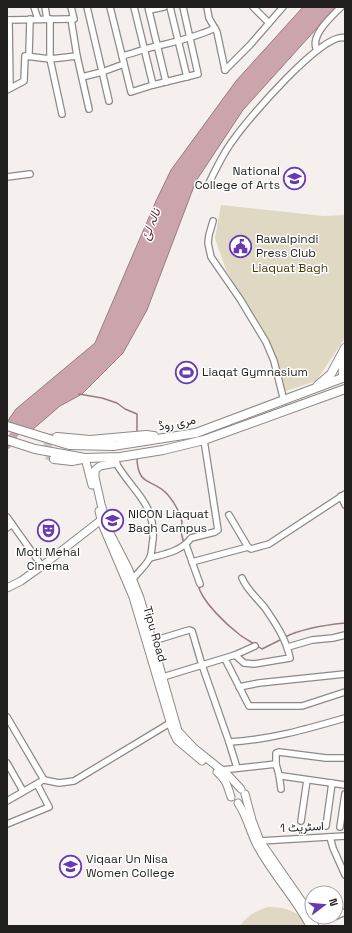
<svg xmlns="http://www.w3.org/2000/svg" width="352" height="933" font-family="'Space Grotesk',Vazirmatn,sans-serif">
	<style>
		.green { fill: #dfd9c3 }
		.water { fill: #cba4ac; stroke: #987c81 }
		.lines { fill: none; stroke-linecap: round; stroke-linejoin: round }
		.stream { stroke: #987c81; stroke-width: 1.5 }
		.river { stroke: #cba4ac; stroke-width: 8 }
		.primary-tunnel { stroke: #cbc5c4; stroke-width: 8; stroke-dasharray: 8 4; stroke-linecap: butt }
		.minor-casing { stroke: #8e8987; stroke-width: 8 }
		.tertiary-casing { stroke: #8e8987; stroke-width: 9 }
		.secondary-casing { stroke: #8e8987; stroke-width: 9 }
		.primary-casing { stroke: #8e8987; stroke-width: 10 }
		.minor { stroke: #fff; stroke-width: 5.5 }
		.tertiary { stroke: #fff; stroke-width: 7 }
		.secondary { stroke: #fff; stroke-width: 7 }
		.primary { stroke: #fff; stroke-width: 8 }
		.labels { text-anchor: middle; stroke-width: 3; stroke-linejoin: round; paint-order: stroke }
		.poi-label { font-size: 12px; fill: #211f1e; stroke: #fff; text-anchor: start }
		.park-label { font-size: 12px; fill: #483c10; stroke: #fff }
		.street-label { font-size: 12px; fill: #211f1e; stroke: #fff }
		.water-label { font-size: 13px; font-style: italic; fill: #65303e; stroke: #fff }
	</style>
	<rect width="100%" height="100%" fill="#f5efed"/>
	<!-- green -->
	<g class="green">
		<polygon points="221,205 323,216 345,215 345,336 343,341 316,381 286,391 276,359 245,301 226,270 215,238"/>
		<path d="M 268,907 C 285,907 299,911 308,926 L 240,926 C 248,915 256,911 268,907 Z"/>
	</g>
	<!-- water -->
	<polygon class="water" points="303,7 336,7 243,110 196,181 147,310 123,353 82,394 60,406 25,436 7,428 7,422 16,409 95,343 156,201 171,170 236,81"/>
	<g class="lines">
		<!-- stream -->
		<g class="stream">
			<polyline points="79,394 102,398 117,403 125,409 137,414 137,434"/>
			<path d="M 137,457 C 137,488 154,478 168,495 C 174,502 180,513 182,522 C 182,525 181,529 181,532 C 182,536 183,540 184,544"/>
			<path d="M 198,585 C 202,602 227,625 240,635 C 247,640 255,644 262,649 L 282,639"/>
			<path d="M 285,637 C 303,628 325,625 345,623"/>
		</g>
		<!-- river -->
		<polyline class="river" points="7,445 21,424"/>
		<!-- primary-tunnel -->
		<polyline class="primary-tunnel" points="54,459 47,455 48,441 50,438 54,437"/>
		<defs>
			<g id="minor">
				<polyline points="34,7 38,19"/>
				<polyline points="45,7 47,19"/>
				<polyline points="71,7 74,19 71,19 77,56 89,109"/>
				<polyline points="87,7 109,101"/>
				<polyline points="110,7 131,92 153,85 198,74 183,7"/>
				<polyline points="134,7 153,85"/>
				<polyline points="148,7 166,82"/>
				<polyline points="170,7 187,77"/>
				<polyline points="207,7 209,18 217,32 225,70"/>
				<polyline points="253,7 269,23"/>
				<polyline points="149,10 164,7"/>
				<polyline points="50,19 50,59 62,114"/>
				<polyline points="7,20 71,19"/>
				<polyline points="9,20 10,88"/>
				<path d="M 317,50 C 309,36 332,16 341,7"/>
				<polyline points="29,54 30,19"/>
				<path d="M 122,56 C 134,53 146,48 158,46 C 178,41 197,37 215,28"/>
				<polyline points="225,70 250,45 283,7"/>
				<polyline points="82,77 102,72 124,64"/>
				<polyline points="7,90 24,81 25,56 50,59 77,56"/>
				<polyline points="7,177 30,174"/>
				<path d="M 208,185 C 216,169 223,153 234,139 C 247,120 324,30 345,38"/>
				<polyline points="213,221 209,235 208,243 211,257 240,299 266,342 274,361 284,401"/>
				<path d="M 116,463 C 132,491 155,502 153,539 C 152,544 152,553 150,557 C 148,564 137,573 133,579"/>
				<polyline points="341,496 345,505"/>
				<polyline points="229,515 248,547"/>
				<polyline points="7,517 42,566"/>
				<polyline points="7,528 12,524"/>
				<polyline points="186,545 200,584"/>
				<path d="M 150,558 C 165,554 182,551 191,538 L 215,532 L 218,530 L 204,440"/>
				<polyline points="192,562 248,547 251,549 269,544 345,494"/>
				<polyline points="153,641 189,630 192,631 202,665 229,742"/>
				<polyline points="288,647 312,640 333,638 345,635"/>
				<polyline points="235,655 255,646"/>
				<polyline points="225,659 249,706 302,706 345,692"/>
				<path d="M 163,677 L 235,655 L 244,663 L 254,664 L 290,658 C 286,639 276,624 265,608 C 257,598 247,590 242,578"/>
				<polyline points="239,687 259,683 345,674"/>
				<polyline points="7,717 44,780"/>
				<polyline points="7,763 23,791"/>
				<polyline points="276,764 276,753 279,752 326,758 345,758"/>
				<path d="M 237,768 L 229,742 C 269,740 307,729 345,718"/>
				<polyline points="222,770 276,764 279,775 282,776 345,785"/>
				<polyline points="279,775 281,789"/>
				<polyline points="44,780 59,783 74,781 170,723"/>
				<polyline points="7,801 40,782"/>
				<polyline points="301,821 307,780"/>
				<polyline points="7,824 49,807 37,784"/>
				<polyline points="326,826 332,783"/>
				<polyline points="340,827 345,794"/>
				<polyline points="330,837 333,848 345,875"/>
				<polyline points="260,841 345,836"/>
				<polyline points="336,916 345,912"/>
			</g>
			<polyline id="tertiary" points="7,588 21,581 42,566 101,520"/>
			<g id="secondary">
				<path d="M 343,378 C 341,370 343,360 345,352"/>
				<polyline points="85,458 92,485"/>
				<polyline points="116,463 100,466 95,470 95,477 101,504 110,533 128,568 140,598 178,731 194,748 229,776 241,789"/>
				<polyline points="99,511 102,524 133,597 173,732 177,740 202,761"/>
				<path d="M 217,772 C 227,781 227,785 231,797"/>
				<polyline points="245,794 252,820 260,841 303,903 315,926"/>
				<path d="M 238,803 C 247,816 250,832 257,845 C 272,874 295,897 310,926"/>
			</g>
			<g id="primary">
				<polyline points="318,385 331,374 345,348"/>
				<polyline points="7,426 69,445 113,446 196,433 345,377"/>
				<polyline points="57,437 90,440 146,435 154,436"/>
				<polyline points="7,440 35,449 85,458 120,457 163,450 204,440 345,389"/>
				<polyline points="54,459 72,461 82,459"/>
			</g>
		</defs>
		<!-- minor casing -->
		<use href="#minor" class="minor-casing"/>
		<!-- tertiary casing -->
		<use href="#tertiary" class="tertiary-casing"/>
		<!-- secondary casing -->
		<use href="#secondary" class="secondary-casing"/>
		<!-- primary casing -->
		<use href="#primary" class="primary-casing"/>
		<!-- minor -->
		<use href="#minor" class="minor"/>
		<!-- tertiary -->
		<use href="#tertiary" class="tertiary"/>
		<!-- secondary -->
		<use href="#secondary" class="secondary"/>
		<!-- primary -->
		<use href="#primary" class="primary"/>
	</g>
	<!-- icons -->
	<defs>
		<symbol id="university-ring" viewBox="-11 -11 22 22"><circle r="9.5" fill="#fff" stroke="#683ab2" stroke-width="1.5"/><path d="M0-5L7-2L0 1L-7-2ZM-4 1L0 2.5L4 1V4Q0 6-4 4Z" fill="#683ab2"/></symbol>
		<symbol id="civic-ring" viewBox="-11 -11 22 22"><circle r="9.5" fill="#fff" stroke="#683ab2" stroke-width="1.5"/><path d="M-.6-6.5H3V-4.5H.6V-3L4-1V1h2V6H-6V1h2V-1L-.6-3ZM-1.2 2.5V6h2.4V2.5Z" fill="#683ab2"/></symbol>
		<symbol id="stadium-ring" viewBox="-11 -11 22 22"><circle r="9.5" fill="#fff" stroke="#683ab2" stroke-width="1.5"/><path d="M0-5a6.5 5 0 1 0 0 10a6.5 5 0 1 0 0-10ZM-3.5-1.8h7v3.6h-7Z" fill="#683ab2"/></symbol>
		<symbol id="theatre-ring" viewBox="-11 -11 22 22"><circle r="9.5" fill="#fff" stroke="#683ab2" stroke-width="1.5"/><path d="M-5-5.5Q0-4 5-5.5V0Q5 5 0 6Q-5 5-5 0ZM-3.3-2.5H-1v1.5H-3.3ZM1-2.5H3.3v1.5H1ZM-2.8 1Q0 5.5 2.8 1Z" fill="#683ab2"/></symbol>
	</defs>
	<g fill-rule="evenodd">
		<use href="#university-ring" x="282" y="166" width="25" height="25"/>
		<use href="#civic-ring" x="228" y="234" width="25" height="25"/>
		<use href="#stadium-ring" x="174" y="360" width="25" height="25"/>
		<use href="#university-ring" x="100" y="508" width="25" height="25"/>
		<use href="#theatre-ring" x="36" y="518" width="25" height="25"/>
		<use href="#university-ring" x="58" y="854" width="25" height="25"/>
	</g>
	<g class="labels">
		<!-- poi labels -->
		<g class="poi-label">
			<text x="280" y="175" text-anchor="end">National<tspan x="280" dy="14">College of Arts</tspan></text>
			<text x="256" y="243">Rawalpindi<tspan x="256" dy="14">Press Club</tspan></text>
			<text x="202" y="376">Liaqat Gymnasium</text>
			<text x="128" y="518">NICON Liaquat<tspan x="128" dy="14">Bagh Campus</tspan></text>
			<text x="48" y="556" text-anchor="middle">Moti Mehal<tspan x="48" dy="14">Cinema</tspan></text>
			<text x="86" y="863">Viqaar Un Nisa<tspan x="86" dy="14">Women College</tspan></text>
		</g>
		<!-- park labels -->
		<g class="park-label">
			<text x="290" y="272">Liaquat Bagh</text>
		</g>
		<!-- street labels -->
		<g class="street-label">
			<text transform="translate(177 423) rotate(-11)" y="4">مری روڈ</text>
			<text transform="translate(155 634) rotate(74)" y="4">Tipu Road</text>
			<text transform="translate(302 827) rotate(-3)" y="4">اسٹریٹ 1</text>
		</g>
		<!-- water labels -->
		<g class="water-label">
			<text transform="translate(150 224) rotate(-68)" y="5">نالہ لئ</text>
		</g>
	</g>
	<!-- border -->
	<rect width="352" height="933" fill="none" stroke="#211f1e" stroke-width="16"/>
	<!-- north arrow -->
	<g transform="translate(324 905) rotate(74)"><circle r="19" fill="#ffffff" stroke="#a6a5a5"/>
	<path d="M0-3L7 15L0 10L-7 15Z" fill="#683ab2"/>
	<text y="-6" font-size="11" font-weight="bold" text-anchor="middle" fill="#211f1e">N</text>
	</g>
</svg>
